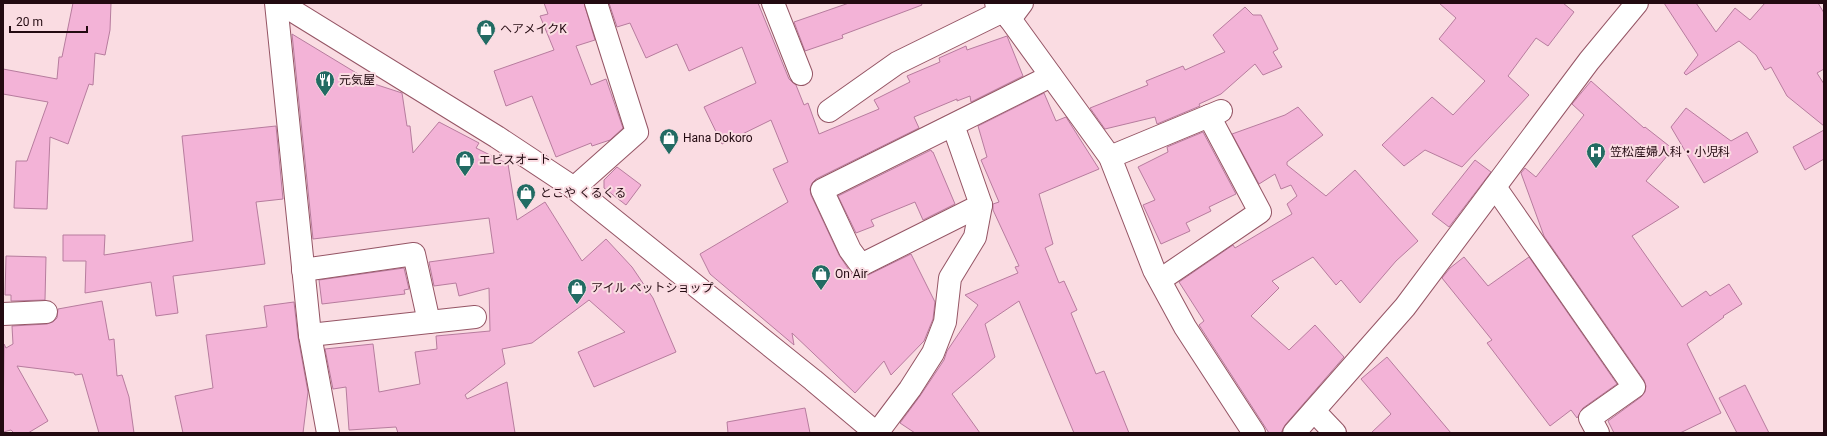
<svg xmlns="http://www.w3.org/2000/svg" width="1827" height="436" font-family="Roboto,'Noto Sans JP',sans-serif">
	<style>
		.building { fill: #f3b3d7; stroke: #b77c9e }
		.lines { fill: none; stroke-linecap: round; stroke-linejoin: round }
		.minor-casing { stroke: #955565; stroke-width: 24 }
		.tertiary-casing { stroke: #955565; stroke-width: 24 }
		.minor { stroke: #fff; stroke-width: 22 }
		.tertiary { stroke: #fff; stroke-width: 22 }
		.labels { text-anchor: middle; stroke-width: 4; stroke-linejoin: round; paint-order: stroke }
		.poi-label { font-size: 12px; fill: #230a11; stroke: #fadce2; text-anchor: start }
	</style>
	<rect width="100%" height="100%" fill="#fadce2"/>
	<!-- building -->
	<g class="building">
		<polygon points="73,3 111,3 110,30 105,55 95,53 93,85 89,84 68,144 50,137 47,209 14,208 16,161 27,161 48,102 3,94 3,69 57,79 59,57 62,57"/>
		<polygon points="544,3 584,3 595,40 576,46 591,85 606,79 623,128 610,140 592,146 591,143 556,157 532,96 506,106 494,71 554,50 540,16 548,14"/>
		<polygon points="609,3 758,3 789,79 796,85 804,105 808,103 819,134 879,109 874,100 910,82 907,76 940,62 939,58 966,46 967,50 1007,36 1023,76 971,102 970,96 957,101 957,99 914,117 919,128 816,179 812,183 810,189 811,195 839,255 851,273 856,277 866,276 911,254 935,302 933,319 924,341 891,375 884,361 855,393 792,333 794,345 710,274 700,254 788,202 773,169 788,162 771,120 722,144 704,107 756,83 742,47 689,71 677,44 646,58 630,23 617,27"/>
		<polygon points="849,3 921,3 922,5 842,35 843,38 805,51 794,22"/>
		<polygon points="1439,3 1563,3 1574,12 1548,46 1536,38 1508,76 1529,95 1462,167 1425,150 1404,166 1382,145 1432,97 1453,115 1485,81 1439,39 1456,18"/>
		<polygon points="1664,3 1696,3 1716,32 1735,8 1750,20 1765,3 1818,3 1824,13 1824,69 1817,73 1824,84 1824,126 1787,96 1771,67 1765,70 1756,55 1739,41 1686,75 1684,73 1698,55"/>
		<polygon points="1245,7 1253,15 1261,15 1278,49 1273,52 1282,67 1263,75 1255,64 1221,94 1199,104 1200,106 1157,124 1155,117 1105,129 1090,108 1148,85 1146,81 1183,66 1185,70 1225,52 1213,35"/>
		<polygon points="292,34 358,74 359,79 402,93 407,126 410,126 413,153 439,122 479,143 476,148 508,164 517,220 545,202 582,261 606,239 632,267 653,298 676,352 594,387 578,352 625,332 589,300 532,343 502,349 505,364 465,395 467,399 507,382 515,433 398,433 396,427 349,430 346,387 333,389 325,349 373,344 379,392 420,384 415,352 437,349 436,336 490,331 489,288 459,296 456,283 434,286 429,262 494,253 489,218 313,239"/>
		<polygon points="1591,81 1644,128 1645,127 1673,149 1646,181 1679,207 1632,236 1682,307 1706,291 1710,296 1729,284 1742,304 1723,316 1724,317 1687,344 1721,413 1680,433 1614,433 1608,421 1641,397 1645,392 1646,386 1644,380 1544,236 1521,173 1525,168 1536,177 1584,115 1572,104"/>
		<polygon points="1044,93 1056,121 1066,117 1099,169 1039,194 1053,244 1045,248 1059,283 1064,281 1077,310 1071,313 1096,374 1104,371 1129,433 1074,433 1019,301 985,324 995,357 952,394 980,433 915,433 900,423 920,396 944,360 947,351 978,305 965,295 1018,273 1015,267 1019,266 993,210 993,204 999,202 981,160 987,157 978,126"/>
		<polygon points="1298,107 1323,135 1287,162 1287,165 1326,196 1355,170 1418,241 1396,261 1360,303 1341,280 1336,285 1313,257 1272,281 1279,288 1251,316 1289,350 1315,325 1344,357 1285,425 1281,433 1269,433 1199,325 1204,321 1179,282 1233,245 1235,248 1292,214 1287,204 1297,196 1291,185 1281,189 1275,174 1259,184 1232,134 1285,115"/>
		<polygon points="1686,108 1731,141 1747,132 1758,152 1704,183 1671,127"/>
		<polygon points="276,126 283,199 256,202 265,264 173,276 178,313 156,316 151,282 85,293 86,261 63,261 63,235 105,235 104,255 193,241 182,136"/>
		<polygon points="1824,130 1824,159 1805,170 1793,147"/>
		<polygon points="1203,132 1236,194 1209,207 1211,211 1186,223 1190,231 1161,244 1143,205 1155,200 1138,167 1168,152 1167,147"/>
		<polygon points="931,150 932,152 933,152 955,204 923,220 915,202 871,220 874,226 856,233 838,196"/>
		<polygon points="1475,160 1491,172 1449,227 1432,214"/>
		<polygon points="617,167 641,185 626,205 604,188 604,180"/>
		<polygon points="6,256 46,257 45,300 11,301 11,295 5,295"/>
		<polygon points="1464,257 1488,286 1529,257 1617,384 1583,408 1577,418 1571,410 1550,426 1487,343 1492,340 1442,278 1450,268"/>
		<polygon points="404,268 409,289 404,290 405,294 322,304 319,280"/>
		<polygon points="102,301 109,340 114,339 117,376 122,375 129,397 134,433 99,433 82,374 75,375 74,373 17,366 48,421 28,433 14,433 11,430 3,432 4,344 6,348 13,344 12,326 47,324 53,322 57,318 58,309"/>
		<polygon points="294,302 298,337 308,392 303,433 183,433 175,396 213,388 206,335 267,327 264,306"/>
		<polygon points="1387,357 1451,433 1371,433 1391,414 1361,379"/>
		<polygon points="1745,385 1769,433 1737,433 1719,398"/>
		<polygon points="805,408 810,433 728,433 727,422"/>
	</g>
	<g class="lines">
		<defs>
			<g id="minor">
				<polyline points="276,3 310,335 328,433"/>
				<polyline points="773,3 801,74"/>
				<polyline points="996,3 1010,19 1110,157 1154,270 1185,327 1254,433"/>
				<polyline points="1010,19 1022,3"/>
				<polyline points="829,111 897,63 1003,11"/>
				<polyline points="953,125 981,205 861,265 850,250 822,190 1051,76"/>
				<polyline points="1110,157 1221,111"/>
				<polyline points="1495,187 1634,387 1590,418 1598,433"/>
				<polyline points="574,188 637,132 596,3"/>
				<polyline points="303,270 414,254 429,322"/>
				<polyline points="1160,280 1260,212 1209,116"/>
				<polyline points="3,314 46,312"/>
				<polyline points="310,335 475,317"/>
				<polyline points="1314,411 1335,433"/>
				<polyline points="877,433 910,389 933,353 945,322 950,278 975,237 981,205"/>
				<polyline points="1294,433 1405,307 1589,61 1637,3"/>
			</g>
			<polyline id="tertiary" points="280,3 497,137 574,188 813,380 876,433"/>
		</defs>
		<!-- minor casing -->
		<use href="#minor" class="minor-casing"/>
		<!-- tertiary casing -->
		<use href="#tertiary" class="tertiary-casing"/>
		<!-- minor -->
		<use href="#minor" class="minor"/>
		<!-- tertiary -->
		<use href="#tertiary" class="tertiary"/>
	</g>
	<!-- icons -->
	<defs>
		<symbol id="shop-pin" viewBox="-11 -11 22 30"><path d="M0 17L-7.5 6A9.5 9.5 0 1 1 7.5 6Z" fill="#226b63" stroke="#fadce2"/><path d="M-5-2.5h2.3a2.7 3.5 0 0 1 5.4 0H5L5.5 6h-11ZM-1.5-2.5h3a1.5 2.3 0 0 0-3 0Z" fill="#fff"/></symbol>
		<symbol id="restaurant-pin" viewBox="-11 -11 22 30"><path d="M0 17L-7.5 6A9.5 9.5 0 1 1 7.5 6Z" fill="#226b63" stroke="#fadce2"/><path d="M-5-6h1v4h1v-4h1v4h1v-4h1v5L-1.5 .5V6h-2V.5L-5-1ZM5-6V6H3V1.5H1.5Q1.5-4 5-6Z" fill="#fff"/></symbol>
		<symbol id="hospital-pin" viewBox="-11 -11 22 30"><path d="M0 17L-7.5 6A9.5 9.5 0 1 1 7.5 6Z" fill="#226b63" stroke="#fadce2"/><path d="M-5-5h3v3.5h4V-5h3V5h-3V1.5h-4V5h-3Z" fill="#fff"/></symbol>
	</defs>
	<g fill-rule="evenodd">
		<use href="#shop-pin" x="475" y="18" width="22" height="30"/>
		<use href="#restaurant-pin" x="314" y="69" width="22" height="30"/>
		<use href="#shop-pin" x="658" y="127" width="22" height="30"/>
		<use href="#hospital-pin" x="1585" y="141" width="22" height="30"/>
		<use href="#shop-pin" x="454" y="149" width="22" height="30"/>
		<use href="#shop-pin" x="515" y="182" width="22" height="30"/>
		<use href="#shop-pin" x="810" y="263" width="22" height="30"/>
		<use href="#shop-pin" x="566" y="277" width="22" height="30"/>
	</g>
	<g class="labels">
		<!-- poi labels -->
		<g class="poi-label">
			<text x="500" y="33">ヘアメイクK</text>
			<text x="339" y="84">元気屋</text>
			<text x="683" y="142">Hana Dokoro</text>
			<text x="1610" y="156">笠松産婦人科・小児科</text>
			<text x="479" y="164">エビスオート</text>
			<text x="540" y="197">とこや くるくる</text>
			<text x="835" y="278">On Air</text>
			<text x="591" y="292">アイル ペットショップ</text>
		</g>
	</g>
	<!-- border -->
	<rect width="1827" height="436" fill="none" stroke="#230a11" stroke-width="8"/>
	<!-- scale -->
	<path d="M10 26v6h77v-6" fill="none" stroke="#230a11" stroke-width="2"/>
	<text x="16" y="26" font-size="12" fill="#230a11" stroke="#fadce2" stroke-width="3" paint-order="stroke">20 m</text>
</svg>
